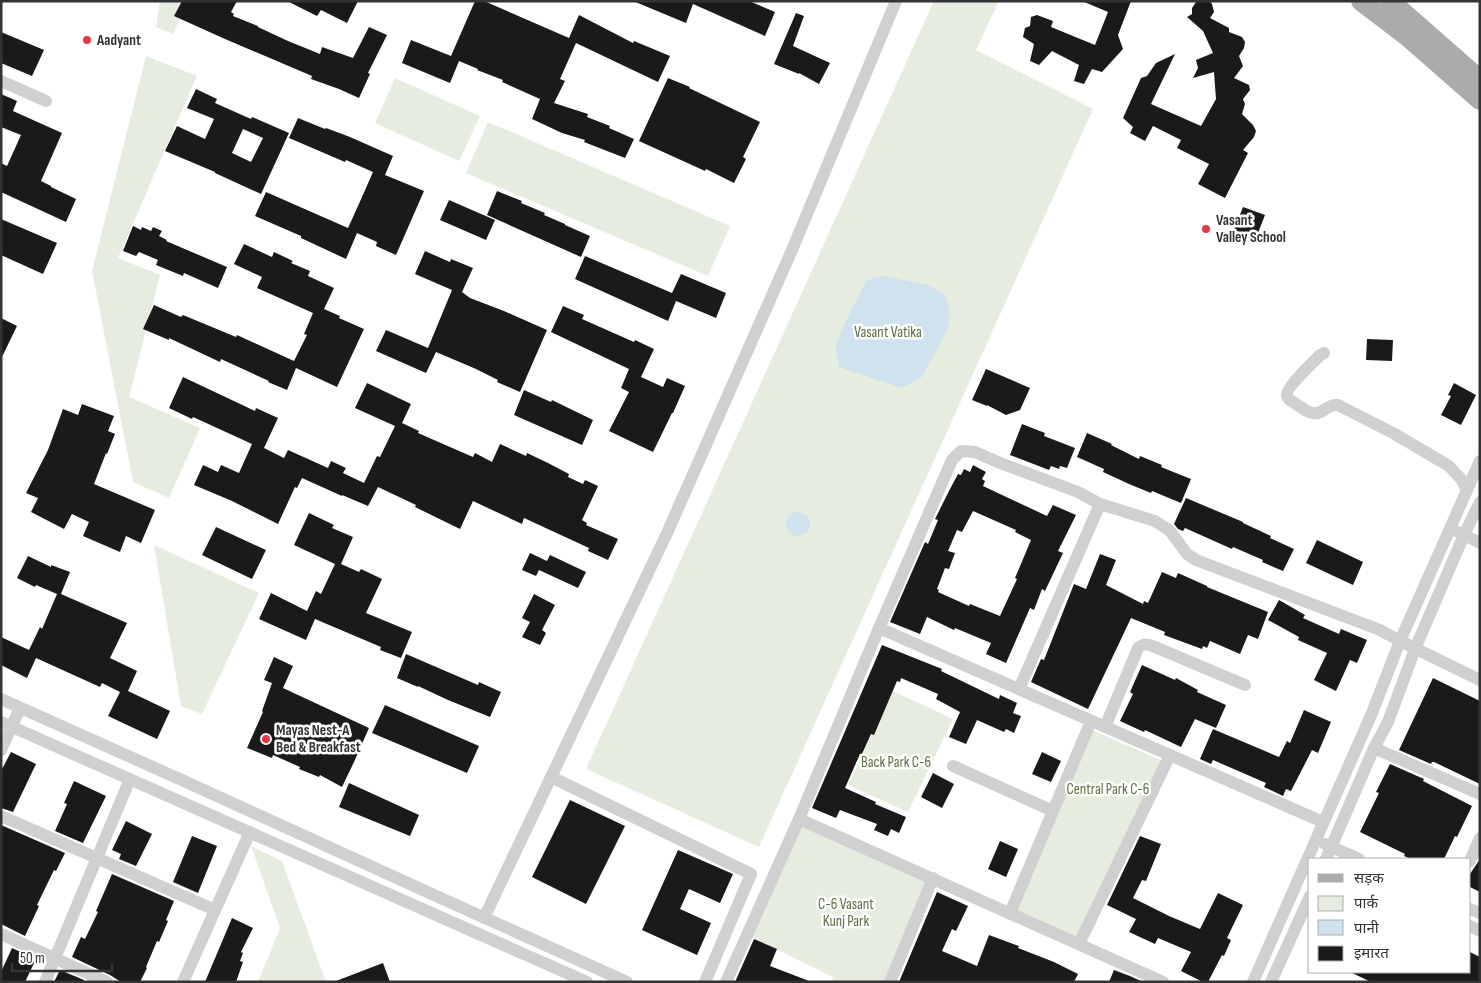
<svg xmlns="http://www.w3.org/2000/svg" width="1481" height="983" font-family="'Sofia Sans Condensed','Noto Sans Devanagari',sans-serif">
	<style>
		.green { fill: #e6ecdf }
		.water { fill: #cfe2ee }
		.building { fill: #1a1a1a; fill-rule: evenodd }
		.lines { fill: none; stroke-linecap: round; stroke-linejoin: round }
		.street { stroke: #d0d0d0; stroke-width: 12 }
		.primary { stroke: #ababab; stroke-width: 20 }
		.poi-dot { fill: #e63946; stroke: #fff; stroke-width: 2 }
		.labels { text-anchor: middle; stroke-width: 5; stroke-linejoin: round; paint-order: stroke }
		.poi-label { font-size: 15px; font-weight: bold; fill: #333; stroke: #fff; text-anchor: start }
		.park-label { font-size: 15px; fill: #56703f; stroke: #fff }
	</style>
	<rect width="100%" height="100%" fill="#fff"/>
	<!-- green -->
	<g class="green">
		<polygon points="160,1 188,1 173,34 156,27"/>
		<polygon points="934,1 999,1 976,50 1093,109 759,847 586,769"/>
		<polygon points="146,56 197,76 118,258 160,275 129,397 200,428 169,498 133,482 92,271"/>
		<polygon points="395,78 480,116 459,161 375,123"/>
		<polygon points="488,122 730,226 708,276 466,173"/>
		<polygon points="154,545 259,593 202,714 181,706"/>
		<polygon points="893,691 953,719 908,812 848,785"/>
		<polygon points="1090,729 1165,762 1079,944 1010,913"/>
		<polygon points="797,824 933,878 890,982 832,982 833,977 747,935"/>
		<polygon points="251,846 282,861 326,982 258,982 280,928"/>
	</g>
	<!-- water -->
	<g class="water">
		<polygon points="885,276 931,286 946,297 950,312 948,328 922,377 902,388 839,367 836,345 845,323 867,280"/>
		<circle cx="798" cy="524" r="12"/>
	</g>
	<!-- building -->
	<g class="building">
		<polygon points="182,1 237,1 231,12 234,14 233,16 258,26 258,27 288,41 320,54 322,47 353,58 369,27 387,35 368,73 370,74 359,98 339,89 311,79 312,76 225,39 174,16"/>
		<polygon points="287,1 358,1 347,23 321,10 317,16"/>
		<polygon points="475,1 484,1 569,38 579,15 633,43 634,41 670,56 658,82 576,43 560,79 565,81 554,103 588,114 587,117 610,126 609,128 634,139 625,158 584,142 585,140 562,133 532,119 540,99 502,82 503,80 477,70 478,69 459,61 450,83 402,63 411,40 451,56"/>
		<polygon points="633,1 749,1 775,12 765,36 693,4 686,23"/>
		<polygon points="1082,1 1131,1 1118,35 1123,49 1102,72 1092,69 1084,84 1074,81 1079,65 1052,51 1039,65 1030,61 1034,44 1023,37 1025,28 1030,26 1031,17 1037,15 1053,21 1051,27 1095,45 1108,12"/>
		<polygon points="1209,1 1212,4 1214,12 1210,18 1229,28 1229,32 1242,37 1245,42 1244,48 1239,56 1243,66 1234,78 1249,85 1250,90 1243,99 1245,104 1242,114 1253,125 1256,131 1254,137 1243,150 1248,153 1225,198 1198,184 1209,164 1177,148 1181,140 1153,126 1145,141 1130,133 1133,127 1123,118 1141,78 1147,76 1156,63 1175,54 1151,104 1201,126 1216,99 1214,72 1193,78 1198,68 1196,60 1213,53 1203,31 1187,17 1192,14 1192,8 1196,2"/>
		<polygon points="796,13 804,16 793,46 830,63 819,84 799,73 799,74 774,64"/>
		<polygon points="1,32 44,50 32,76 1,63"/>
		<polygon points="668,78 690,87 689,88 760,122 743,157 746,159 734,183 706,169 705,171 639,141"/>
		<path d="M 196,89 L 217,99 L 215,103 L 251,119 L 252,117 L 289,133 L 261,194 L 215,173 L 215,172 L 165,151 L 177,126 L 205,139 L 214,119 L 187,108 ZM 243,129 L 263,138 L 251,162 L 232,153 Z"/>
		<polygon points="1,94 17,101 13,111 62,133 41,181 51,186 51,187 76,199 66,222 1,192 1,163 7,166 21,135 1,127"/>
		<polygon points="298,118 325,129 326,128 350,137 393,156 385,175 424,191 396,255 376,246 377,242 357,233 346,259 301,238 301,236 255,216 266,192 348,228 358,206 373,172 346,160 345,162 289,138"/>
		<polygon points="497,191 522,201 521,203 545,213 544,215 565,224 565,225 590,236 581,257 487,215"/>
		<polygon points="449,200 495,220 486,240 440,220"/>
		<polygon points="1243,207 1265,215 1256,238 1234,230"/>
		<polygon points="1,219 57,243 43,274 1,255"/>
		<polygon points="133,226 141,230 142,227 151,231 153,227 162,231 159,236 167,240 166,241 227,267 218,288 184,273 183,276 156,265 158,260 139,252 136,256 123,251"/>
		<polygon points="244,244 272,257 274,252 293,261 291,263 310,271 308,276 334,288 324,309 340,316 339,318 364,329 337,387 296,368 287,390 268,382 269,381 221,359 220,362 169,338 169,340 143,329 154,305 181,317 183,315 236,337 237,335 294,361 307,335 304,334 313,313 257,288 262,277 234,264"/>
		<polygon points="425,251 450,262 451,259 473,268 462,292 470,298 504,311 547,330 520,392 497,382 498,380 476,369 436,352 426,373 376,351 386,330 428,348 452,290 415,274"/>
		<polygon points="585,256 672,293 681,274 726,293 716,318 676,301 668,321 575,279"/>
		<polygon points="563,306 584,315 582,319 634,342 635,340 654,349 641,377 663,387 667,378 685,386 673,413 672,413 653,452 609,431 629,392 621,388 629,369 551,332"/>
		<polygon points="1,318 17,326 1,359"/>
		<polygon points="1367,339 1393,340 1392,361 1366,360"/>
		<polygon points="986,369 1030,388 1020,410 1006,415 987,405 987,406 972,400"/>
		<polygon points="183,377 255,411 256,408 278,418 264,448 284,458 288,450 328,468 331,461 346,468 343,473 364,483 377,456 380,457 395,426 355,408 367,383 411,404 402,423 419,431 418,433 450,447 473,457 475,453 492,462 500,444 526,456 527,453 548,463 569,474 568,477 583,484 585,480 598,486 582,520 587,523 586,525 618,539 608,560 588,551 589,548 524,518 522,524 473,501 460,529 415,507 416,505 378,487 368,506 342,495 342,496 302,478 297,488 295,487 278,524 232,501 194,485 203,465 218,472 221,465 239,473 252,444 193,417 192,419 169,408"/>
		<polygon points="1454,383 1476,395 1461,425 1441,415 1451,396 1448,395"/>
		<polygon points="524,390 551,402 552,400 593,420 582,445 514,415"/>
		<polygon points="82,404 114,416 108,431 115,434 107,454 106,453 94,484 155,510 141,543 126,536 120,552 83,536 89,522 72,514 64,529 31,512 38,498 26,493 48,450 63,409 78,415"/>
		<polygon points="1022,424 1045,433 1044,436 1075,448 1067,468 1060,466 1059,469 1051,466 1049,470 1010,455"/>
		<polygon points="1087,433 1112,444 1111,445 1139,459 1140,456 1162,465 1161,467 1191,479 1181,503 1152,491 1151,493 1129,484 1103,472 1104,469 1077,457"/>
		<path d="M 973,465 L 986,472 L 982,479 L 985,481 L 983,486 L 1047,516 L 1053,505 L 1076,515 L 1058,551 L 1063,553 L 1045,591 L 1042,589 L 1034,610 L 1030,608 L 1006,663 L 986,654 L 991,643 L 955,628 L 954,630 L 927,617 L 920,634 L 890,622 L 925,542 L 928,544 L 938,520 L 935,519 L 950,489 L 958,474 L 961,475 L 964,469 L 970,472 ZM 973,511 L 1016,530 L 1015,532 L 1031,540 L 1015,578 L 1017,579 L 1000,616 L 970,604 L 969,606 L 938,592 L 939,590 L 937,589 L 945,568 L 949,569 L 955,553 L 948,551 L 957,530 L 962,532 Z"/>
		<polygon points="1186,498 1243,522 1243,523 1271,536 1270,538 1294,549 1283,571 1262,562 1263,560 1233,547 1232,549 1185,528 1183,531 1178,529 1174,524"/>
		<polygon points="309,513 334,525 332,528 353,537 341,564 359,572 361,569 382,579 366,613 412,632 401,658 380,650 381,647 315,619 306,640 259,619 271,593 307,611 316,591 321,594 335,564 294,545"/>
		<polygon points="216,527 266,550 252,579 202,555"/>
		<polygon points="1317,540 1363,562 1353,585 1306,563"/>
		<polygon points="530,553 547,561 550,555 586,572 578,588 539,570 536,576 522,570"/>
		<polygon points="1100,554 1116,560 1106,585 1143,604 1144,601 1148,603 1162,572 1176,578 1178,573 1207,586 1207,587 1268,612 1258,639 1248,635 1240,654 1210,641 1207,648 1203,646 1202,649 1164,635 1165,632 1131,618 1088,709 1031,682 1041,659 1044,660 1074,584 1086,589"/>
		<polygon points="28,556 51,567 51,565 70,572 61,594 127,623 110,658 137,671 128,691 170,711 157,739 108,716 120,692 102,683 100,687 36,658 27,678 1,665 1,637 29,650 40,627 42,629 57,594 36,585 35,587 17,578"/>
		<polygon points="534,594 555,605 542,630 546,633 540,645 522,637 530,622 522,618"/>
		<polygon points="1279,600 1305,615 1303,618 1339,634 1341,629 1367,640 1357,663 1350,660 1336,691 1314,680 1327,653 1298,640 1299,637 1268,620"/>
		<polygon points="882,645 942,669 941,671 999,699 1000,695 1017,703 1013,713 1021,716 1014,733 1006,729 1004,732 977,720 966,744 949,737 960,712 936,699 938,694 901,678 900,682 897,681 874,735 871,734 862,754 860,754 845,788 876,802 875,804 906,817 899,833 891,829 888,836 874,830 877,824 840,810 836,818 812,808"/>
		<polygon points="406,654 478,685 479,682 501,692 490,717 448,700 418,686 418,687 397,678"/>
		<polygon points="274,657 293,666 283,688 369,728 354,762 342,787 320,775 319,777 299,769 300,767 273,755 272,758 247,748 263,712 262,711 272,683 264,680"/>
		<polygon points="1142,665 1175,680 1176,678 1198,690 1197,692 1226,705 1216,728 1195,719 1181,747 1145,730 1144,732 1120,721 1133,694 1130,692"/>
		<polygon points="1433,678 1480,701 1480,784 1434,762 1432,762 1431,764 1399,750"/>
		<polygon points="385,705 479,746 467,773 372,733"/>
		<polygon points="1304,710 1331,722 1318,753 1312,750 1291,791 1286,789 1283,796 1264,787 1266,783 1213,760 1211,764 1200,759 1213,729 1279,757 1287,741 1290,743"/>
		<polygon points="11,752 36,764 13,812 1,808 1,771"/>
		<polygon points="1042,752 1061,761 1051,782 1032,774"/>
		<polygon points="1390,764 1424,779 1423,781 1472,806 1457,837 1455,836 1444,859 1411,859 1404,856 1405,854 1360,832 1379,793 1376,792"/>
		<polygon points="933,773 954,784 942,808 921,797"/>
		<polygon points="74,781 106,796 83,843 55,831 67,804 64,803"/>
		<polygon points="349,783 419,815 410,836 339,807"/>
		<polygon points="570,800 625,826 586,904 532,877"/>
		<polygon points="126,821 152,834 136,866 119,859 121,854 112,850"/>
		<polygon points="1,825 65,853 56,871 54,870 37,905 39,906 25,936 1,924"/>
		<polygon points="192,836 217,846 198,893 173,882"/>
		<polygon points="1140,836 1161,844 1146,881 1142,880 1133,898 1169,916 1200,929 1218,893 1243,905 1227,938 1231,940 1224,956 1222,955 1208,982 1203,982 1181,971 1191,952 1158,938 1155,944 1129,932 1136,919 1107,905"/>
		<polygon points="1000,841 1018,849 1006,877 988,869"/>
		<polygon points="678,850 733,874 720,903 689,889 680,909 711,923 697,955 642,930"/>
		<polygon points="1480,859 1480,892 1470,887 1470,874"/>
		<polygon points="112,874 174,901 166,920 168,921 159,942 157,941 146,967 147,968 140,982 121,982 110,975 72,957 81,937 85,939 98,912 96,911"/>
		<polygon points="937,892 968,906 956,931 952,929 942,951 977,966 989,935 1019,946 1018,948 1054,962 1078,974 1074,982 899,982"/>
		<polygon points="232,918 253,928 241,952 243,953 240,961 243,962 236,982 205,982"/>
		<polygon points="754,939 777,949 770,966 809,981 809,982 735,982"/>
		<polygon points="12,948 36,959 25,982 1,982 1,972"/>
		<polygon points="1470,952 1480,957 1480,982 1371,982 1350,972 1470,972"/>
		<polygon points="383,963 390,982 336,982 336,981"/>
		<polygon points="60,970 84,980 83,982 54,982"/>
		<polygon points="1114,970 1130,976 1143,982 1109,982"/>
	</g>
	<g class="lines">
		<!-- street -->
		<g class="street">
			<polyline points="1,81 46,101"/>
			<path d="M 1324,353 L 1319,356 C 1313,363 1285,388 1287,396 C 1288,400 1293,402 1296,404 C 1301,407 1307,413 1313,413 C 1324,415 1325,404 1338,405 L 1393,433 L 1449,466 L 1461,479 L 1467,490"/>
			<polyline points="1458,532 1480,543"/>
			<polyline points="879,628 1323,822"/>
			<polyline points="1019,689 1100,504"/>
			<polyline points="1,699 184,781 434,895 627,982"/>
			<polyline points="1,722 587,982"/>
			<path d="M 1105,727 L 1138,648 C 1144,643 1148,644 1155,647 L 1245,685"/>
			<polyline points="1374,748 1480,794"/>
			<polyline points="1,750 20,708"/>
			<polyline points="953,766 1053,811"/>
			<polyline points="551,777 751,874 705,982"/>
			<polyline points="1,816 215,910"/>
			<polyline points="799,819 1163,982"/>
			<polyline points="1325,844 1359,859"/>
			<polyline points="1326,859 1374,748 1388,722 1415,649 1464,535 1480,502"/>
			<polyline points="1470,861 1480,838"/>
			<polyline points="1470,909 1480,913"/>
			<polyline points="1010,913 1091,721"/>
			<polyline points="484,918 668,531 792,250 896,1"/>
			<polyline points="1470,926 1480,931"/>
			<polyline points="1,934 107,982"/>
			<polyline points="1079,944 1170,755"/>
			<polyline points="45,982 130,779"/>
			<polyline points="183,982 250,832"/>
			<polyline points="726,982 799,819 879,628 952,460 961,451 975,452 1000,463 1078,492 1100,504 1155,521 1170,531 1187,554 1196,560 1380,630 1400,641 1480,680"/>
			<polyline points="890,982 933,878"/>
			<polyline points="1253,982 1372,713 1400,641 1480,461"/>
			<polyline points="1271,982 1310,896"/>
		</g>
		<!-- primary -->
		<g class="primary">
			<polyline points="1361,1 1407,36 1480,100"/>
			<polyline points="1390,1 1480,80"/>
		</g>
	</g>
	<!-- markers -->
	<g class="poi-dot">
		<circle cx="87" cy="40" r="5"/>
		<circle cx="1206" cy="229" r="5"/>
		<circle cx="266" cy="739" r="5"/>
	</g>
	<g class="labels">
		<!-- poi labels -->
		<g class="poi-label">
			<text x="97" y="45">Aadyant</text>
			<text x="1216" y="225">Vasant<tspan x="1216" dy="17">Valley School</tspan></text>
			<text x="276" y="735">Mayas Nest-A<tspan x="276" dy="17">Bed &amp; Breakfast</tspan></text>
		</g>
		<!-- park labels -->
		<g class="park-label">
			<text x="888" y="337">Vasant Vatika</text>
			<text x="896" y="767">Back Park C-6</text>
			<text x="1108" y="794">Central Park C-6</text>
			<text x="846" y="909">C-6 Vasant<tspan x="846" dy="17">Kunj Park</tspan></text>
		</g>
	</g>
	<!-- border -->
	<rect width="1481" height="983" fill="none" stroke="#333333" stroke-width="5"/>
	<!-- legend -->
	<rect x="1308" y="858" width="162" height="115" fill="#ffffff" stroke="#adadad"/>
	<rect x="1318" y="874" width="25" height="8" fill="#ababab" stroke="#adadad"/>
	<text x="1354" y="883" font-size="15" fill="#333333">सड़क</text>
	<rect x="1318" y="896" width="25" height="15" fill="#e6ecdf" stroke="#adadad"/>
	<text x="1354" y="908" font-size="15" fill="#333333">पार्क</text>
	<rect x="1318" y="920" width="25" height="15" fill="#cfe2ee" stroke="#adadad"/>
	<text x="1354" y="933" font-size="15" fill="#333333">पानी</text>
	<rect x="1318" y="946" width="25" height="15" fill="#1a1a1a" stroke="#adadad"/>
	<text x="1354" y="958" font-size="15" fill="#333333">इमारत</text>
	<!-- scale -->
	<path d="M12 963v8h100v-8" fill="none" stroke="#333333" stroke-width="2.5"/>
	<text x="20" y="963" font-size="15" fill="#333333" stroke="#ffffff" stroke-width="4" paint-order="stroke">50 m</text>
</svg>
